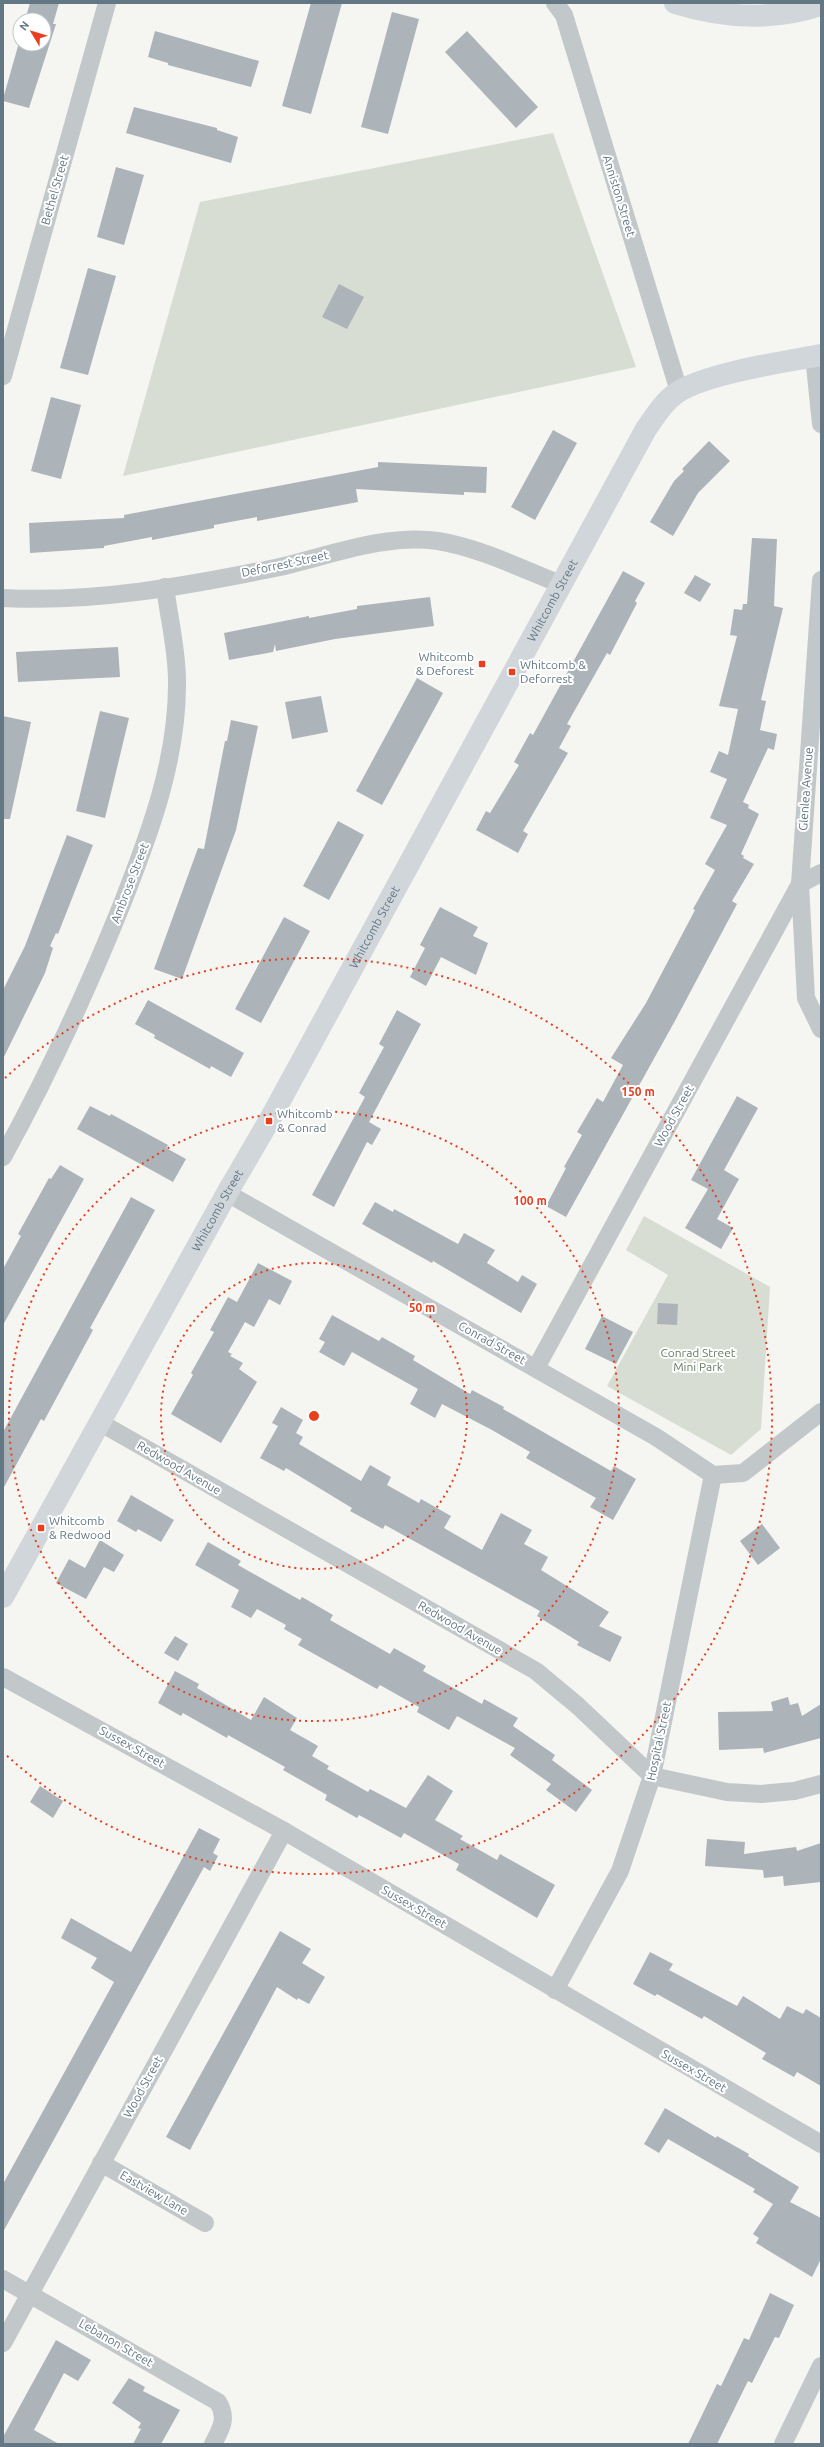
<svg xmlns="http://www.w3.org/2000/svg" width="824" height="2447" font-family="Ubuntu,sans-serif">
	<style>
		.green { fill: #d7ddd2 }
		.building { fill: #acb4b9 }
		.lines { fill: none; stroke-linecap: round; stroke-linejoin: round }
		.street { stroke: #c2c7c9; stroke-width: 18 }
		.secondary { stroke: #d1d6da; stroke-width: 22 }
		.highway { stroke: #d1d6da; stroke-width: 22 }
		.ring { fill: none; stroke: #e93f1e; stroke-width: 2; stroke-dasharray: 2 4 }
		.poi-dot { fill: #e93f1e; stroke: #fff; stroke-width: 1.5 }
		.labels { text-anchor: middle; stroke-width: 4; stroke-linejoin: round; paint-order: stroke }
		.street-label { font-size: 12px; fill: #637784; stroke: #fff }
		.poi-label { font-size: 12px; fill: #637784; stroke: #fff; text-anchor: start }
		.park-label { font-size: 12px; fill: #697b62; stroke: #fff }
		.centre { fill: #e93f1e; stroke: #fff; stroke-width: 2 }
		.ring-label { font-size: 12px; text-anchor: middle; font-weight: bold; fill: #e93f1e; stroke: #fff; stroke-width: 4; stroke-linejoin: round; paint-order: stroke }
	</style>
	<rect width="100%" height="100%" fill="#f5f5f1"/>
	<!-- green -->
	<g class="green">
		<polygon points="553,133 636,367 123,476 200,202"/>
		<polygon points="644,1216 770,1287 761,1429 731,1455 607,1386 668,1275 626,1250"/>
	</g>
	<!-- building -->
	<g class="building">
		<polygon points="30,3 59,3 53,24 56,24 29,108 3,101 3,99 20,39 20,44 44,44 44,20 25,20"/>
		<polygon points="311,3 342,3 311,114 282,106"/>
		<polygon points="392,12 419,19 388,134 361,127"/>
		<polygon points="155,31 259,61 251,87 168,65 168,63 148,57"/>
		<polygon points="467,31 538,107 516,128 445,52"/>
		<polygon points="134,107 217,128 217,130 238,137 231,163 126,133"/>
		<polygon points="116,167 144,175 124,245 97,237"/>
		<polygon points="88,268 116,276 88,375 60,368"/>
		<polygon points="339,284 364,297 347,329 322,317"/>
		<polygon points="51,397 81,405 61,479 31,471"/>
		<polygon points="553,430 577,443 535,520 511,507"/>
		<polygon points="709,441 730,461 698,493 673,536 650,522 674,481 684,471 682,469"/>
		<polygon points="378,462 487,467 486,493 464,492 464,495 356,489 358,502 257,521 257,517 214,525 214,528 152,540 152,537 104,546 104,548 30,553 29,523 124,518 124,515 378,467"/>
		<polygon points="752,538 777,539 774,606 783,608 761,700 766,701 760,730 777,734 774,750 768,748 743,802 749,805 748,808 759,814 741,854 744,856 743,858 754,864 732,901 737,904 676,1019 566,1217 546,1206 566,1168 564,1167 582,1135 577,1132 597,1098 603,1102 623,1065 611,1058 646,1003 695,910 693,909 715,870 705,864 727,825 710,818 727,779 710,772 719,751 728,755 738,709 719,706 737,636 730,635 734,609 742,610 743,604 747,604"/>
		<polygon points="623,571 645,583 635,601 637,603 610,655 607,653 567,724 571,726 559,748 568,753 523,831 528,834 518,853 476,830 486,811 490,813 519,765 514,762 530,733 533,735"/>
		<polygon points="695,575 711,584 700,602 684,593"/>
		<polygon points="430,597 434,626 335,639 276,651 275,644 273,652 229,660 224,633 309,616 309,618 357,609 357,606"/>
		<polygon points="118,647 120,677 18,682 16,652"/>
		<polygon points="417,678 443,693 382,805 356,791"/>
		<polygon points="321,696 328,732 292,739 285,702"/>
		<polygon points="100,711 129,718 105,818 76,811"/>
		<polygon points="3,716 31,722 10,819 3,819"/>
		<polygon points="231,720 258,726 236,830 182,979 154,969 198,848 204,849 225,741 227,741"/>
		<polygon points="338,821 364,835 329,900 303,886"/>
		<polygon points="67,835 93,845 58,934 56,933 50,946 53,948 45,973 3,1059 3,990 25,946"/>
		<polygon points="440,907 478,927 473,936 488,943 476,975 441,957 426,986 410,977 425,948 420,945"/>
		<polygon points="284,917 310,931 261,1023 235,1009"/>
		<polygon points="148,1000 244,1053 231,1077 211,1066 210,1069 154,1038 155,1035 135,1024"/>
		<polygon points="397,1010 421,1024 369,1122 381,1129 372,1145 367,1142 334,1207 312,1195 365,1097 359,1093 384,1047 379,1044"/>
		<polygon points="737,1096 758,1108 724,1170 739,1179 717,1219 733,1228 721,1249 685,1228 708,1189 691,1180"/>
		<polygon points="90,1106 110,1116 111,1114 168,1145 166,1148 186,1159 173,1182 77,1129"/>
		<polygon points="60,1165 84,1179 3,1325 3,1269 21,1236 18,1234 49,1178 51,1179"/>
		<polygon points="131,1197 155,1210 90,1328 93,1330 44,1421 41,1419 3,1489 3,1432"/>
		<polygon points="375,1202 393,1212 394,1209 458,1244 464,1233 495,1250 487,1263 518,1282 522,1275 537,1284 521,1313 433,1261 432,1263 362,1224"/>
		<polygon points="258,1263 292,1281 280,1305 269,1299 254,1327 245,1322 228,1352 232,1354 230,1356 243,1363 239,1369 257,1382 221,1443 171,1414 193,1375 191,1373 214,1332 210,1330 228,1297 237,1302"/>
		<polygon points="658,1303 678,1304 677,1325 657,1324"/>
		<polygon points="332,1315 379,1341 382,1337 415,1356 413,1360 470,1394 472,1390 504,1407 503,1409 611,1471 614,1466 636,1479 613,1520 590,1507 596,1498 526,1458 530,1452 492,1430 442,1404 435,1418 410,1404 418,1389 352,1352 344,1366 319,1352 325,1342 319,1339"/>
		<polygon points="602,1316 633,1332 616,1364 585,1349"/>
		<polygon points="281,1407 303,1420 296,1433 303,1437 299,1444 361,1481 370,1465 391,1477 387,1485 419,1503 421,1499 451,1516 444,1528 482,1550 501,1513 532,1530 524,1544 548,1557 541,1570 609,1612 599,1626 622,1637 610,1662 577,1645 579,1642 537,1616 540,1611 385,1525 383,1529 350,1511 352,1508 286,1468 284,1471 260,1458 278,1426 272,1423"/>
		<polygon points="131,1495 174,1520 161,1542 138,1529 136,1532 117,1521"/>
		<polygon points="762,1524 780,1548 758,1565 740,1541"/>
		<polygon points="100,1540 124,1555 114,1572 104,1567 86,1599 56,1583 69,1559 85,1568"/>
		<polygon points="208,1542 241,1561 238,1565 300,1600 302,1597 333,1615 330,1620 390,1654 394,1648 426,1666 423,1671 482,1704 484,1699 518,1718 513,1726 555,1755 552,1760 592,1790 576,1812 546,1790 551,1784 510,1755 515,1748 457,1716 449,1730 417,1712 419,1707 380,1685 377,1689 298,1645 302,1639 284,1629 286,1625 257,1609 251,1618 231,1607 239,1590 195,1565"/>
		<polygon points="175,1636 188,1644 178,1661 164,1653"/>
		<polygon points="175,1671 199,1684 197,1688 251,1720 264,1697 297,1718 290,1730 318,1746 312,1756 329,1766 327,1769 368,1792 370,1789 406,1808 428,1775 453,1791 435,1820 463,1836 460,1839 497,1860 500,1854 555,1885 537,1918 456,1870 459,1864 404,1833 401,1838 359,1815 357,1818 325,1800 327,1795 283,1770 285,1767 228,1735 227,1738 183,1713 181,1716 158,1703"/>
		<polygon points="788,1697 790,1705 798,1703 802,1716 821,1704 821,1738 764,1753 763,1748 719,1750 718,1712 773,1711 771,1702"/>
		<polygon points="40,1786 63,1801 53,1818 30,1802"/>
		<polygon points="199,1828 220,1839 213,1853 218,1856 210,1871 204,1867 3,2232 3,2184 114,1982 91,1968 97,1958 61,1938 71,1918 131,1952"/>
		<polygon points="707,1839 745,1842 744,1854 796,1847 797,1851 821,1843 821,1882 784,1886 783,1876 764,1878 763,1870 705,1866"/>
		<polygon points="280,1931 311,1949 302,1963 325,1977 309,2004 298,1998 297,2000 277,1987 190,2150 166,2137"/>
		<polygon points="650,1952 673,1964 669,1970 737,2006 743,1996 780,2019 787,2006 803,2014 806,2009 821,2018 821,2086 797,2072 794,2077 762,2059 766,2053 704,2016 702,2019 657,1994 655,1996 633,1984"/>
		<polygon points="665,2108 716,2138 717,2136 749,2154 748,2156 799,2187 790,2202 821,2218 821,2259 812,2277 756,2243 759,2238 753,2234 773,2204 753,2192 755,2189 668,2139 659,2153 644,2144"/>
		<polygon points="770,2293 794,2305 779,2338 775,2337 752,2383 748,2381 717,2444 688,2444 717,2384 721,2386 744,2338 749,2340"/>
		<polygon points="56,2340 91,2360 78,2381 64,2373 34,2430 59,2444 3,2444 3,2437"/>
		<polygon points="129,2378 145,2387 143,2391 180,2410 161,2444 133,2444 141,2429 138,2428 141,2423 112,2403"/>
	</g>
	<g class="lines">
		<!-- street -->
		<g class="street">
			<polyline points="555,3 564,15 679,391"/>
			<polyline points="814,356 821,424"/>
			<polyline points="3,376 107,3"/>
			<polyline points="821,580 800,884 806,998 821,1029"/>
			<path d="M 3,598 C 94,603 186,586 275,568 C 326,557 385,533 438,541 C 480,548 520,568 560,584"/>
			<path d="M 3,1157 C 48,1075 87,991 122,904 C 150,833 178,758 177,681 C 177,650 169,618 165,587"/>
			<polyline points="227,1193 656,1437 713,1475"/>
			<polyline points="536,1368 800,884 821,873"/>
			<polyline points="99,1422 536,1671 578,1706 652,1776 727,1792 761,1794 794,1791 821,1784"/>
			<polyline points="713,1475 743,1473 821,1412"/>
			<polyline points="3,1677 284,1831 821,2144"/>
			<polyline points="555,1990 620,1871 652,1776 713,1475"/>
			<polyline points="101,2163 205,2223"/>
			<path d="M 3,2279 L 218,2402 C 228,2418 221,2429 213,2444"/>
			<polyline points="3,2343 284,1831"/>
			<polyline points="783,2444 821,2366"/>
		</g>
		<!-- secondary -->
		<path class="secondary" id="s1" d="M 3,1597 L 227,1193 L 269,1121 L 646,429 C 656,415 664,401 678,392 C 708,373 784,362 821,355"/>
		<!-- highway -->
		<path class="highway" d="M 675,3 C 723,18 773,21 821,5"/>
	</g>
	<!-- distance rings -->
	<g class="ring">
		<circle cx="314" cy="1416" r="153"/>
		<circle cx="314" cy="1416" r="305"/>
		<path d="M5 1078A458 458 0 1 1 5 1754"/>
	</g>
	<!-- markers -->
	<g class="poi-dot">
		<rect x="478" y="660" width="8" height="8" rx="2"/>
		<rect x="508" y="668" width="8" height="8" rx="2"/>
		<rect x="265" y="1117" width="8" height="8" rx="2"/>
		<rect x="37" y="1524" width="8" height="8" rx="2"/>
	</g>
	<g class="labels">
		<!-- street labels -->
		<g class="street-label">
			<text transform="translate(55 190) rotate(-74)" y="4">Bethel Street</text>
			<text transform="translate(619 196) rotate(73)" y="4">Anniston Street</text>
			<text transform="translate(285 564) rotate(-12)" y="4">Deforrest Street</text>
			<text dy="4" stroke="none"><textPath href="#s1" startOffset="1138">Whitcomb Street</textPath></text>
			<text transform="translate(806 789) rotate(-86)" y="4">Glenlea Avenue</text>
			<text transform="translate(130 883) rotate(-69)" y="4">Ambrose Street</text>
			<text dy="4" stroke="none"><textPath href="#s1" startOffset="766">Whitcomb Street</textPath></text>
			<text transform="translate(674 1116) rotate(-61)" y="4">Wood Street</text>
			<text dy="4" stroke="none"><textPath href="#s1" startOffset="442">Whitcomb Street</textPath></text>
			<text transform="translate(492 1343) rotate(29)" y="4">Conrad Street</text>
			<text transform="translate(179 1468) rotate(30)" y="4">Redwood Avenue</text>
			<text transform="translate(460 1628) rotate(30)" y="4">Redwood Avenue</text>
			<text transform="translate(659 1741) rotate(-78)" y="4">Hospital Street</text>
			<text transform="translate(132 1747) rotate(29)" y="4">Sussex Street</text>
			<text transform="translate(414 1907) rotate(30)" y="4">Sussex Street</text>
			<text transform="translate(694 2071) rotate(30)" y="4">Sussex Street</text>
			<text transform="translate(143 2087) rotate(-61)" y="4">Wood Street</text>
			<text transform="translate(154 2193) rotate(30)" y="4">Eastview Lane</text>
			<text transform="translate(116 2343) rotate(30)" y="4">Lebanon Street</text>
		</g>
		<!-- poi labels -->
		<g class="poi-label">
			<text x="474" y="661" text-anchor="end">Whitcomb<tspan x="474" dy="14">&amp; Deforest</tspan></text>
			<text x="520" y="669">Whitcomb &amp;<tspan x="520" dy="14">Deforrest</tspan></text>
			<text x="277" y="1118">Whitcomb<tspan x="277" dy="14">&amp; Conrad</tspan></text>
			<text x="49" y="1525">Whitcomb<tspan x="49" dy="14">&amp; Redwood</tspan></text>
		</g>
		<!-- park labels -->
		<g class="park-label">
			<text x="698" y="1357">Conrad Street<tspan x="698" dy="14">Mini Park</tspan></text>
		</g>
	</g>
	<circle cx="314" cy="1416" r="6" class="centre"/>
	<g class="ring-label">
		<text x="638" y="1096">150 m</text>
		<text x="530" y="1205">100 m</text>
		<text x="422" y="1312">50 m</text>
	</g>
	<!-- border -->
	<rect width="824" height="2447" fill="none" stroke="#637784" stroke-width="8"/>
	<!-- north arrow -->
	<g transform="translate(32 32) rotate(308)"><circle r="19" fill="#ffffff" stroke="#c1c9ce"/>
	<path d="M0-3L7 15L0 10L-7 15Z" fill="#e93f1e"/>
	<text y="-6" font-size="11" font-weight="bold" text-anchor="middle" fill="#637784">N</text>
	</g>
</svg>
